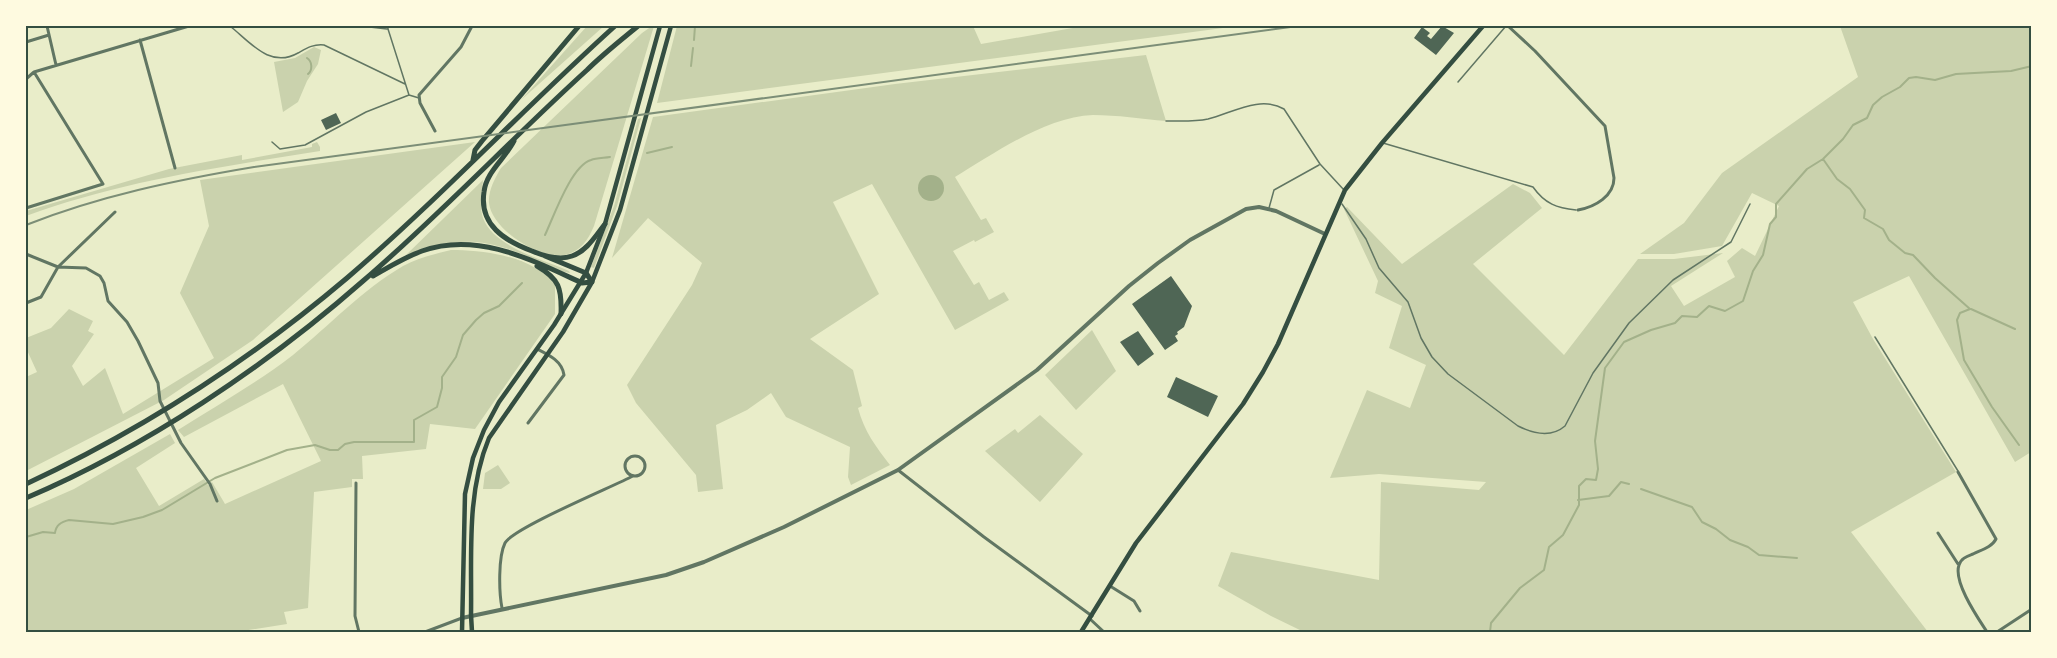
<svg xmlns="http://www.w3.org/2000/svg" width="2057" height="658" font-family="Mulish,sans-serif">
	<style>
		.green { fill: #cad2ad }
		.water { fill: #a3b18a }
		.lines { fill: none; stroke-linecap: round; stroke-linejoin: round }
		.stream { stroke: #a3b18a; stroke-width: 2 }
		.building { fill: #4f6655 }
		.service { stroke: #617663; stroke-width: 1.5 }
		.minor { stroke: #617663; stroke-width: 3 }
		.tertiary { stroke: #617663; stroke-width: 4 }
		.secondary { stroke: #344e41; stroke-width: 4.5 }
		.trunk { stroke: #344e41; stroke-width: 5 }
		.rail { stroke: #7c8e77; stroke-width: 2 }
		.neatline { fill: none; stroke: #344e41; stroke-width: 2 }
	</style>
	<rect width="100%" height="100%" fill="#e9edc9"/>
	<path class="green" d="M587,26H604L521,100Z
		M652,26H654L594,226C588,240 581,251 565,255C540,260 492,230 489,203C488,191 495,178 501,168L642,33Z
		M677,26H973L981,44L1084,26H1238L657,103Z
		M1840,26H2031V452L2015,462L1909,276L1853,302L1873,339L1956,472L1851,532L1928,632H1304L1271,616L1218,586L1231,552L1379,580L1381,482L1479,490L1486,482L1379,474L1330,478L1367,390L1410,408L1426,365L1389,348L1402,306L1375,293L1378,281L1344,209L1347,207L1402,264L1513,184L1530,193L1542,208L1473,264L1564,355L1638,259H1674L1723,253L1671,286L1684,306L1735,277L1727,261L1742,248L1755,256L1779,206L1752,193L1722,246L1674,254H1640L1684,223L1722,173L1858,77Z
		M314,47L321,50L318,64L307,81L298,102L283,112L274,62L295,58Z
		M1146,55L1166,121C1142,119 1117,115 1093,115C1045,117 995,153 955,177L981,220L986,218L994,232L975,242L974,240L953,251L974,285L979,282L989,300L1004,292L1009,300L955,330L872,184L833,202L879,294L810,339L853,370L862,406L858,408C864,431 876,447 890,465L851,485L848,477L850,447L786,417L771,393L747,410L716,425L723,489L698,492L696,475L636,403L627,385L692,285L702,263L648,218L612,258L653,117L895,84Z
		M641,118L617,206L594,268L591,267L614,206L638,119Z
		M317,142L320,147V151C220,167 121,181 26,216V211L169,169L242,155V160L312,147V144Z
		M475,142L253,340L164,400L26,471V377L37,372L26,348V338L51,328L69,309L93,321L88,331L94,334L72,366L83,386L105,368L123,414L214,358L180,293L209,226L200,180Z
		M483,180C482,192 479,206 483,218C494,247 542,259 569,271L570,273C556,271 540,262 527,256C478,236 454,238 405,256Z
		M451,250C483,250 534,256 555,285V314L475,429L430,424L426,449L362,456L363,479H352V487L314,492L308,608L284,612L287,624L236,632H26V510L74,489L170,434L175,443L136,468L159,506L204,479L208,485L212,482L225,504L321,461L283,384L184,437L178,430C217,405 257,383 293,355C330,325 362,290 403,266C418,258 435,254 451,250Z
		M1092,330L1116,371L1076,410L1045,375Z
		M1040,415L1083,454L1040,502L985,451L1015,429L1018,433Z
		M498,465L510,483L501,489H483L485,473Z"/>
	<path class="water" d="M918 188a13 13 0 1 1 26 0a13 13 0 1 1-26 0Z"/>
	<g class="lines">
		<path class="stream" d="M694,40L695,26
			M307,58C312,61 313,70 308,74
			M691,66L693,48
			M647,153L672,147
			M1823,159L1837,179L1850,189L1865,210L1864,218L1883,229L1889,240L1905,253L1913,255L1935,278L1970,309L1960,313L1957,320L1964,360L1992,407L2019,445
			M545,235C554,216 571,166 591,160C596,158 604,158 610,157
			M1971,309L2015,329
			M1641,489L1692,507L1702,522L1716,529L1730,540L1748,547L1759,555L1797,558
			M1578,500L1609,496L1621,482L1629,484
			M26,537L43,532L55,533C56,525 61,522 69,520L113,524L143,517L162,510L215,478L287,450L315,445L330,450H338L345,444L354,442H414V420L437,407L442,388V377L456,357L463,335L476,320L484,313L499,306L522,283
			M1490,632L1491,623L1520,588L1544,570L1549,547L1563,535L1579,505V486L1586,479L1596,480L1598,469L1595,441L1605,368L1624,342L1651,330L1675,323L1682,316L1697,317L1709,306L1725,311L1743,301L1753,271L1763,255L1770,224L1776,217V204L1807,169L1823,159L1843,139L1853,125L1867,118L1873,105L1882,97L1900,87L1909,78L1916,77L1935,80L1956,74L2011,71L2032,66"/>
	</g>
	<path class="building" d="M1442,26L1454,33L1436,55L1414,38L1422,27L1430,33L1427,36L1431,39Z
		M336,113L341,123L326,130L321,120Z
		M1171,276L1192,306L1184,327L1177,332L1178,334L1175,336L1178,341L1165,350L1132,304Z
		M1138,331L1154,354L1138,366L1120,342Z
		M1176,377L1218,396L1208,417L1167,397Z"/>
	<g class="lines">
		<path class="service" d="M230,26C250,42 270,69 298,53C307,48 313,44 324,45L405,84
			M361,26L387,29
			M388,26V29L409,95L419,98
			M1458,82L1506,26
			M1166,121C1180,121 1194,122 1208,119C1232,113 1260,95 1284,109L1320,164L1344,190
			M272,142L280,149L305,145L366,112L409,95
			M1383,143L1533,187C1545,204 1557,208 1576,210
			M1342,204L1366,239L1379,268L1408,302L1421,338L1432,357L1448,374L1518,426C1534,434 1551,438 1565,426L1593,373L1629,323L1673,280L1731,242L1750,204
			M1269,208L1274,190L1319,165
			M1875,337L1958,471"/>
		<path class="minor" d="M47,26L56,65
			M1508,26L1535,51L1605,126L1614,178C1614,196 1595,207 1578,210
			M140,40L175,168
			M26,42L49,35
			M26,79L34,72L189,26
			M435,131L420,103L419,95L461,47L472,26
			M26,208L103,184L34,72
			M26,254L58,267L86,268L100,276L104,283L108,301L127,322L138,341L158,383L160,401L181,443L210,484L217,501
			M26,303L41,297L58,267L115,212
			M528,423L564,375C562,361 549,355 537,349
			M625 466a10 10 0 1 1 20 0a10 10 0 1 1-20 0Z
			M898,470L984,537L1092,616
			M1958,472L1996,539C1992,547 1981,550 1973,554C1968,556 1961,558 1959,565C1953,582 1978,618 1987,632
			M356,483L355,616L359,632
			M1938,533L1958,564
			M1110,586L1134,601L1140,611
			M502,608C499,593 498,557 505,543C513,528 612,487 633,476
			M1090,619L1104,632
			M425,632L462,618
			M1997,632L2032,609"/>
		<path class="tertiary" d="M462,618L666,575L704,562L784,527L898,470L1037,370L1129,286L1158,263L1190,240L1246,209L1259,207L1276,211L1325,234"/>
		<path class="secondary" d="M462,632L465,494L473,458L484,430L499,402L554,325L586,273L605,224L660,26
			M472,632L471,615C472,557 466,493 489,438L563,332L592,282L620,210L671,26
			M1081,632L1136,543L1243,404L1263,372L1278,344L1345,190L1382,143L1483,26"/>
		<path class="trunk" d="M514,141C505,159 486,172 484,192C479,225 505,241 532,251C544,256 559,261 572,256C587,251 596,235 605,224
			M473,160L475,150L482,141L579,26
			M537,266C559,279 562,288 561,314
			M373,276C389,267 405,257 422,251C477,231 532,260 582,283L592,282L586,273L545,256
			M26,484C142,430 249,361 347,278C440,198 524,108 615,26
			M26,498C146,447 265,367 363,281C441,214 511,139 587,70C603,54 621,40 638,26"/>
		<path class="rail" d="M26,225C99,196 176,180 254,167L1298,26"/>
	</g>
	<rect width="2057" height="658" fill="none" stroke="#fefae0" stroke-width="54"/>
	<rect x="27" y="27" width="2003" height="604" class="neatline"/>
</svg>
